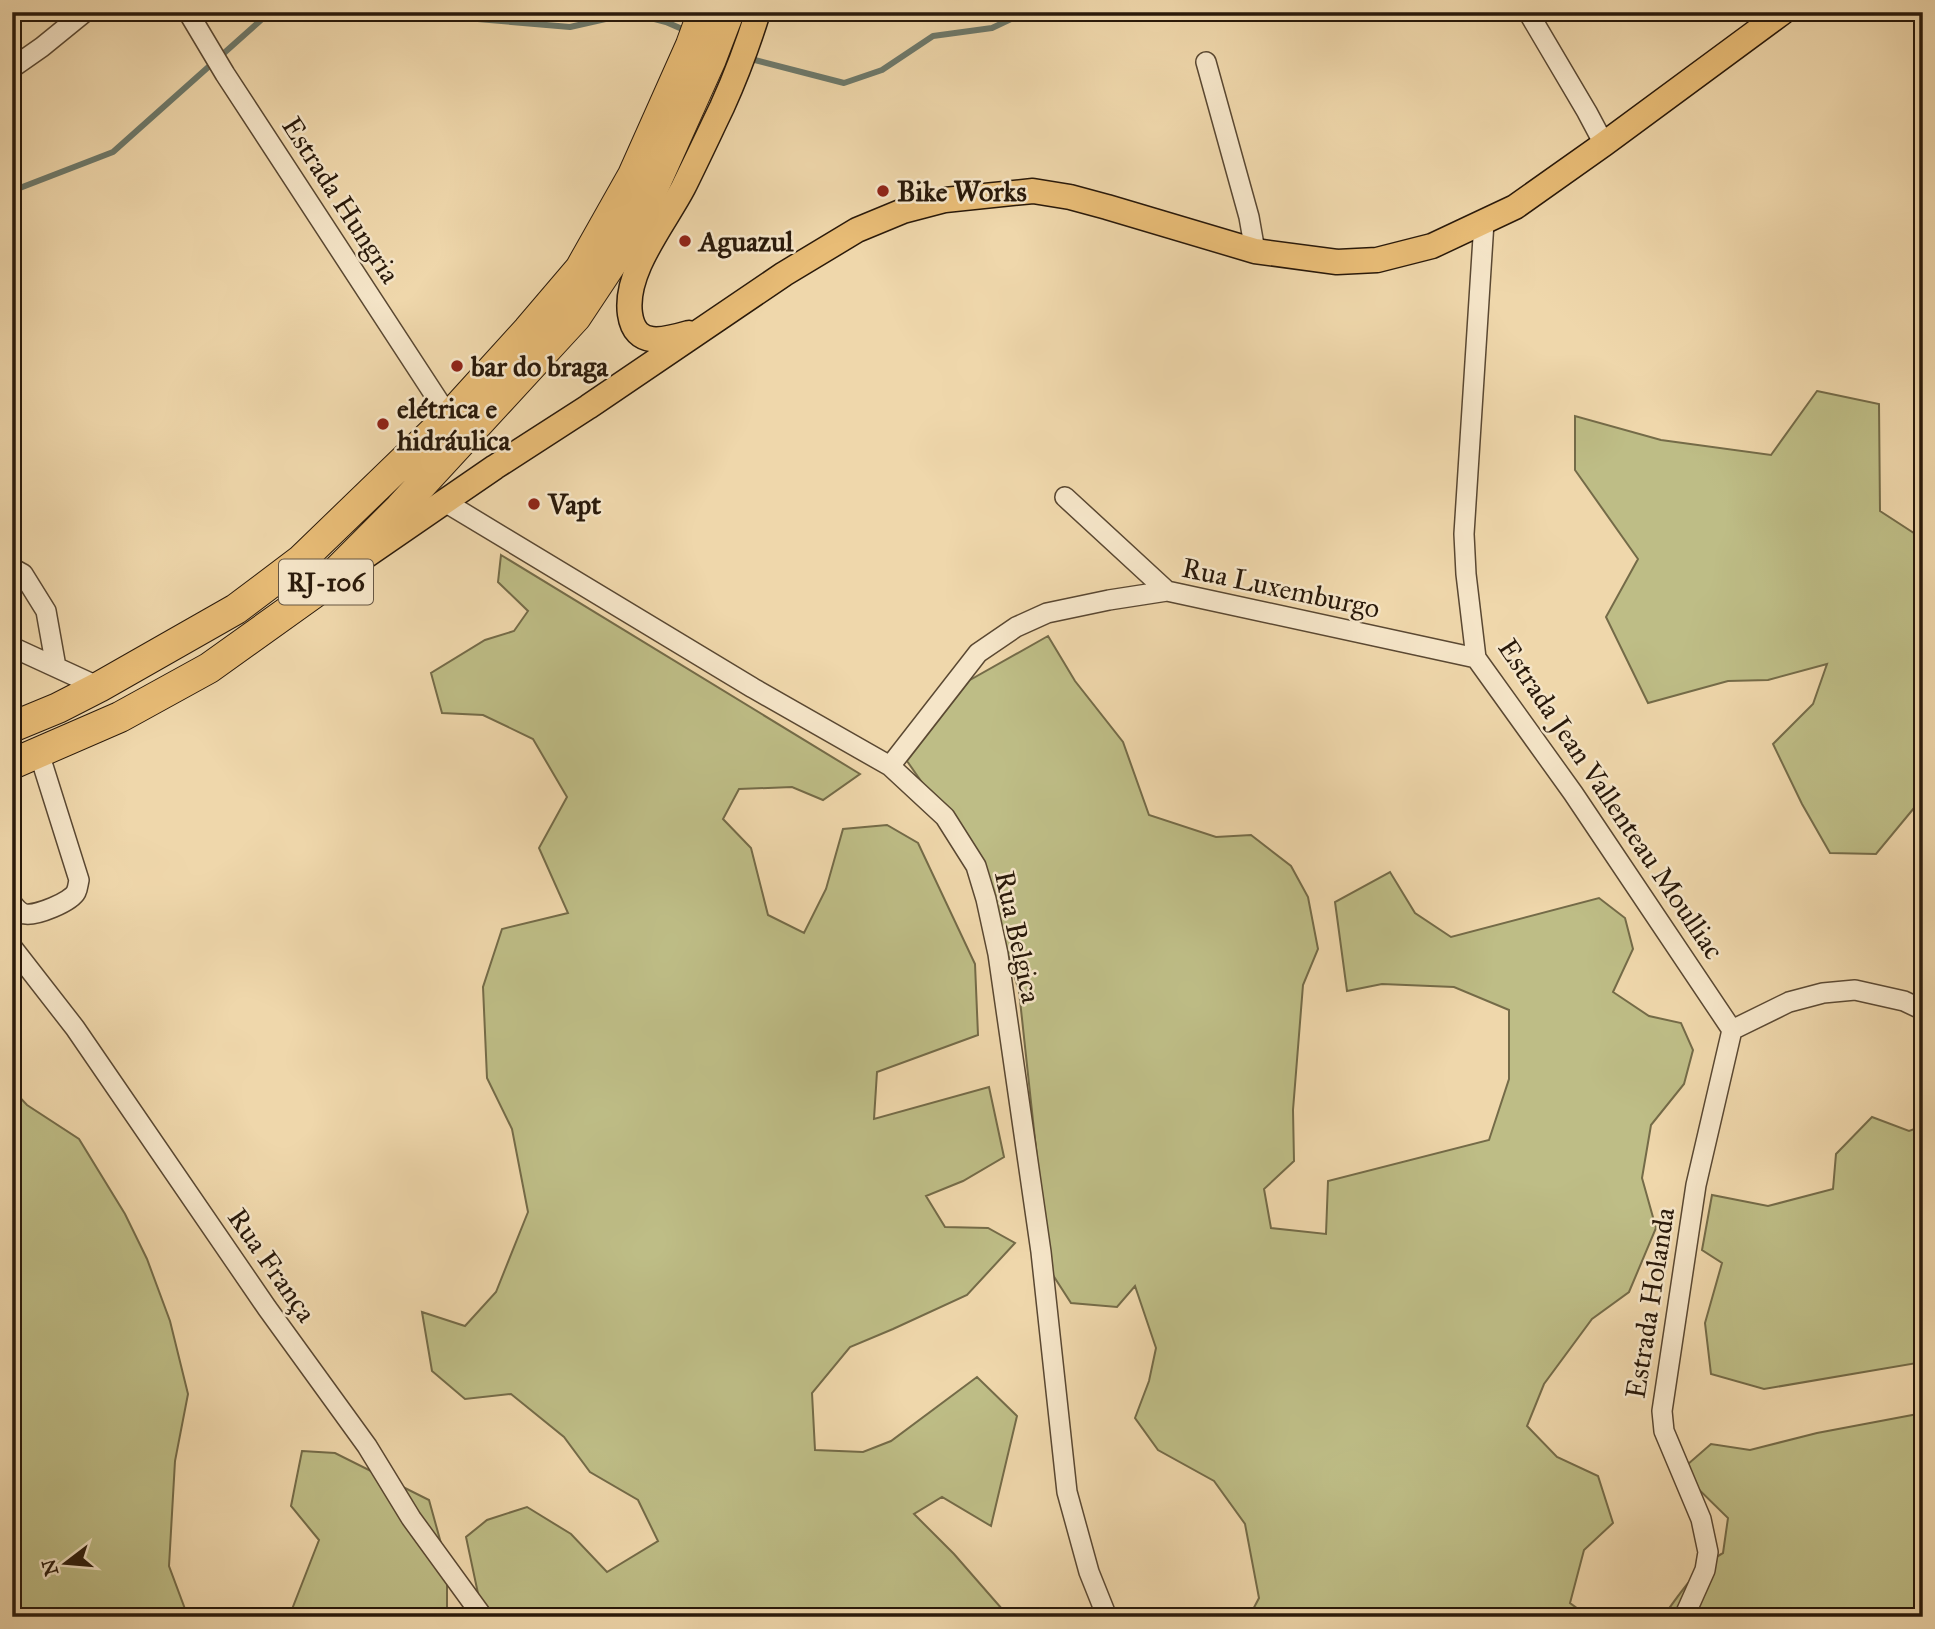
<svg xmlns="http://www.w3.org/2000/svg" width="1935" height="1629" font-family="'IM FELL Great Primer',serif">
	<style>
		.green { fill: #bebd86; stroke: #746b48; stroke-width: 2 }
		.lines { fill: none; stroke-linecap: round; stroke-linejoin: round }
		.stream { stroke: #6d796b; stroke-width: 6 }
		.minor-casing { stroke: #5a4832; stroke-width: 22 }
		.major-casing { stroke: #29190a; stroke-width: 27 }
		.highway-casing { stroke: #29190a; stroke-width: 32 }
		.minor { stroke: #f5e5c8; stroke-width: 19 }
		.major { stroke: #e8bc76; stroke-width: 24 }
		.highway { stroke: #e8bc76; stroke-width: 30 }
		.poi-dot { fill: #8f2418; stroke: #f5e5c8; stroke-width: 2.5 }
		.labels { text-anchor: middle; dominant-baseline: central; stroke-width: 5; stroke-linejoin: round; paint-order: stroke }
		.shield { fill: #f5e5c8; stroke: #665643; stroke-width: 2 }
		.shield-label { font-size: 26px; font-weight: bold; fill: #29190a }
		.poi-label { font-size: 28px; font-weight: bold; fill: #29190a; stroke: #f5e5c8; text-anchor: start }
		.street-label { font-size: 28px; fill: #29190a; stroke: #f5e5c8 }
	</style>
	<rect width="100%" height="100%" fill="#efd7ab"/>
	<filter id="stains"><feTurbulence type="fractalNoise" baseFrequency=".00286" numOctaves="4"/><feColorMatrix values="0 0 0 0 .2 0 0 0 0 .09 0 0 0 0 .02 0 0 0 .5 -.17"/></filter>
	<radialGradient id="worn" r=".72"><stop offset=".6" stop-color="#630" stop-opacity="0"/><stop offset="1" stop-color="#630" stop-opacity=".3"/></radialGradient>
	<path class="green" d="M1817,391L1879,404L1880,511L1923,539V801L1919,802L1876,854L1830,853L1802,804L1773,744L1813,704L1827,664L1768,680L1728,681L1648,703L1606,617L1638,559L1575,470V416L1661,440L1771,455Z
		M501,555L860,774L823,800L792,787L739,789L723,819L751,848L768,915L804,933L826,889L843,829L887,825L918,843L975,964L978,1035L877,1072L874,1119L989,1087L1004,1157L963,1181L926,1196L945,1227L988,1228L1015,1243L967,1295L893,1329L850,1347L812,1393L815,1450L863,1452L891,1441L977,1377L1017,1416L991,1526L942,1497L914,1514L954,1554L1002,1609L1011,1617H483L466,1537L487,1520L527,1507L571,1534L607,1572L658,1541L638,1500L590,1472L564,1437L511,1394L465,1399L432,1371L422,1312L465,1326L496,1292L528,1212L512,1129L487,1078L483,987L502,929L568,913L539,848L567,797L533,739L483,715L442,713L431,673L485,640L514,631L528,611L498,582Z
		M1048,636L1075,681L1123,742L1149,815L1216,837L1251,835L1291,866L1308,897L1318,949L1303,985L1293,1110L1294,1161L1264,1189L1271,1228L1326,1234L1328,1181L1489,1140L1509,1079V1010L1454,987L1382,984L1347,991L1335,902L1390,872L1415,913L1451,937L1599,898L1625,918L1633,949L1613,992L1649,1016L1681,1023L1693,1050L1684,1084L1651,1125L1642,1178L1656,1228L1629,1292L1592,1319L1544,1384L1527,1426L1557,1457L1598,1476L1613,1523L1584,1550L1570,1603L1589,1617H1249L1259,1598L1245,1524L1214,1481L1158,1450L1135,1418L1149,1381L1156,1348L1135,1286L1117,1307L1071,1303L1049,1269L1019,991L983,870L907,761L970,680Z
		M12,1089L27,1105L79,1139L125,1214L147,1259L170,1321L188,1394L175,1461L169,1566L188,1617H12Z
		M1872,1117L1909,1131L1923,1126V1362L1764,1389L1711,1374L1705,1323L1722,1263L1702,1250L1712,1195L1768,1206L1833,1189L1836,1154Z
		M1923,1413V1617H1663C1680,1593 1697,1567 1723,1553L1728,1518L1680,1471L1711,1444L1750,1450L1817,1433Z
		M302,1451L335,1453L429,1500L447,1565V1617H289L319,1540L291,1506Z"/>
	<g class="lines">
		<path class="stream" d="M445,12L454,17L570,27L632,13L666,22L689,32
			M747,58L844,83L882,70L933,36L992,28L1026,12
			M12,191L113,152L270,12"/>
		<g class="minor-casing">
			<path id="minor" d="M188,12L225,74L449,417
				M1528,12L1587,112L1604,144
				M1206,62L1249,217L1255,251
				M12,68L42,47L85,12
				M1484,222L1464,534L1466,574L1476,658L1573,793L1732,1030L1789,1002L1823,993L1855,990L1904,1001L1923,1010
				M1065,497L1167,591
				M445,502L753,688L890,766L945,817L976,866L986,899L998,954L1041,1252L1067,1492L1089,1572L1107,1617
				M12,568L23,574L46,611L56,667
				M12,647L99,687
				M890,766L978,653L1016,627L1047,613L1109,600L1167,591L1476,658
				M12,903C16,908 18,912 25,914C36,916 71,902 76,892C78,888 78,884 79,880L39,753
				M12,947L75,1028L267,1308L367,1446L411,1518L483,1617
				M1684,1617L1705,1570L1708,1552L1701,1519L1664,1431L1662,1411L1696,1185L1732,1030"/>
		</g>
		<g class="major-casing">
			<path id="major" d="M689,333C665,340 635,349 630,314C624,272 664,224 683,188C696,162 709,134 722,107C736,76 748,44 758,12
				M364,557L495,467L588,407L784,274L857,230L903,211L945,200L1033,191L1070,197L1107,207L1255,251L1337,262L1377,260L1432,246L1515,207L1604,144L1783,12"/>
		</g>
		<g class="highway-casing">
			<path id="highway" d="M12,727L58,708L99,687L236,609L301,560L449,417L528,330L580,269L633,175L691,45L703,12
				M12,764L120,717L209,668L318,590L400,508L576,317L635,228L711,59L729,12"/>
		</g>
		<use href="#minor" class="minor"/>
		<use href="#major" class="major"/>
		<use href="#highway" class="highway"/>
	</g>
	<g class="poi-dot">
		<circle cx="883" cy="191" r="7"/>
		<circle cx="685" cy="241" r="7"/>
		<circle cx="457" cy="366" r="7"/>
		<circle cx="383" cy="424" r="7"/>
		<circle cx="534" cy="504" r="7"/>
	</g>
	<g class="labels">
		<rect class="shield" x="279" y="559.5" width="94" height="45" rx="5"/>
		<g class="shield-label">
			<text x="326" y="582">RJ-106</text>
		</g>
		<g class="poi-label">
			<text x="897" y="191">Bike Works</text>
			<text x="699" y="241">Aguazul</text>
			<text x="471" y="366">bar do braga</text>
			<text x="397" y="408">elétrica e<tspan x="397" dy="32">hidráulica</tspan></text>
			<text x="548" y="504">Vapt</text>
		</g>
		<g class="street-label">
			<text transform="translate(341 200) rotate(57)">Estrada Hungria</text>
			<text transform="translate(1281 588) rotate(12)">Rua Luxemburgo</text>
			<text transform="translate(1611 799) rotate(56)">Estrada Jean Vallenteau Moulliac</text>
			<text transform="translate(1018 937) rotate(78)">Rua Belgica</text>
			<text transform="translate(272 1265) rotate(55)">Rua França</text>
			<text transform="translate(1650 1303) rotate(-81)">Estrada Holanda</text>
		</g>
	</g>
	<rect width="1935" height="1629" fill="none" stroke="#efd7ab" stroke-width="42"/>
	<rect x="14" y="14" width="1907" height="1601" fill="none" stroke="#29190a" stroke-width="3.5"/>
	<rect x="21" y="21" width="1893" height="1587" fill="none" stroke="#29190a" stroke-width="2"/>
	<g transform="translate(66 1563) rotate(254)" stroke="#f5e5c8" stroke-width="5" paint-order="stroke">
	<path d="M0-5L12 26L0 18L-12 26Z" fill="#29190a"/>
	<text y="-10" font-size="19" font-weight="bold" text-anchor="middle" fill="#29190a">N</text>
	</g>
	<rect width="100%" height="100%" filter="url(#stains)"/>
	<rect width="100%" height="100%" fill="url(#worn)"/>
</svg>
